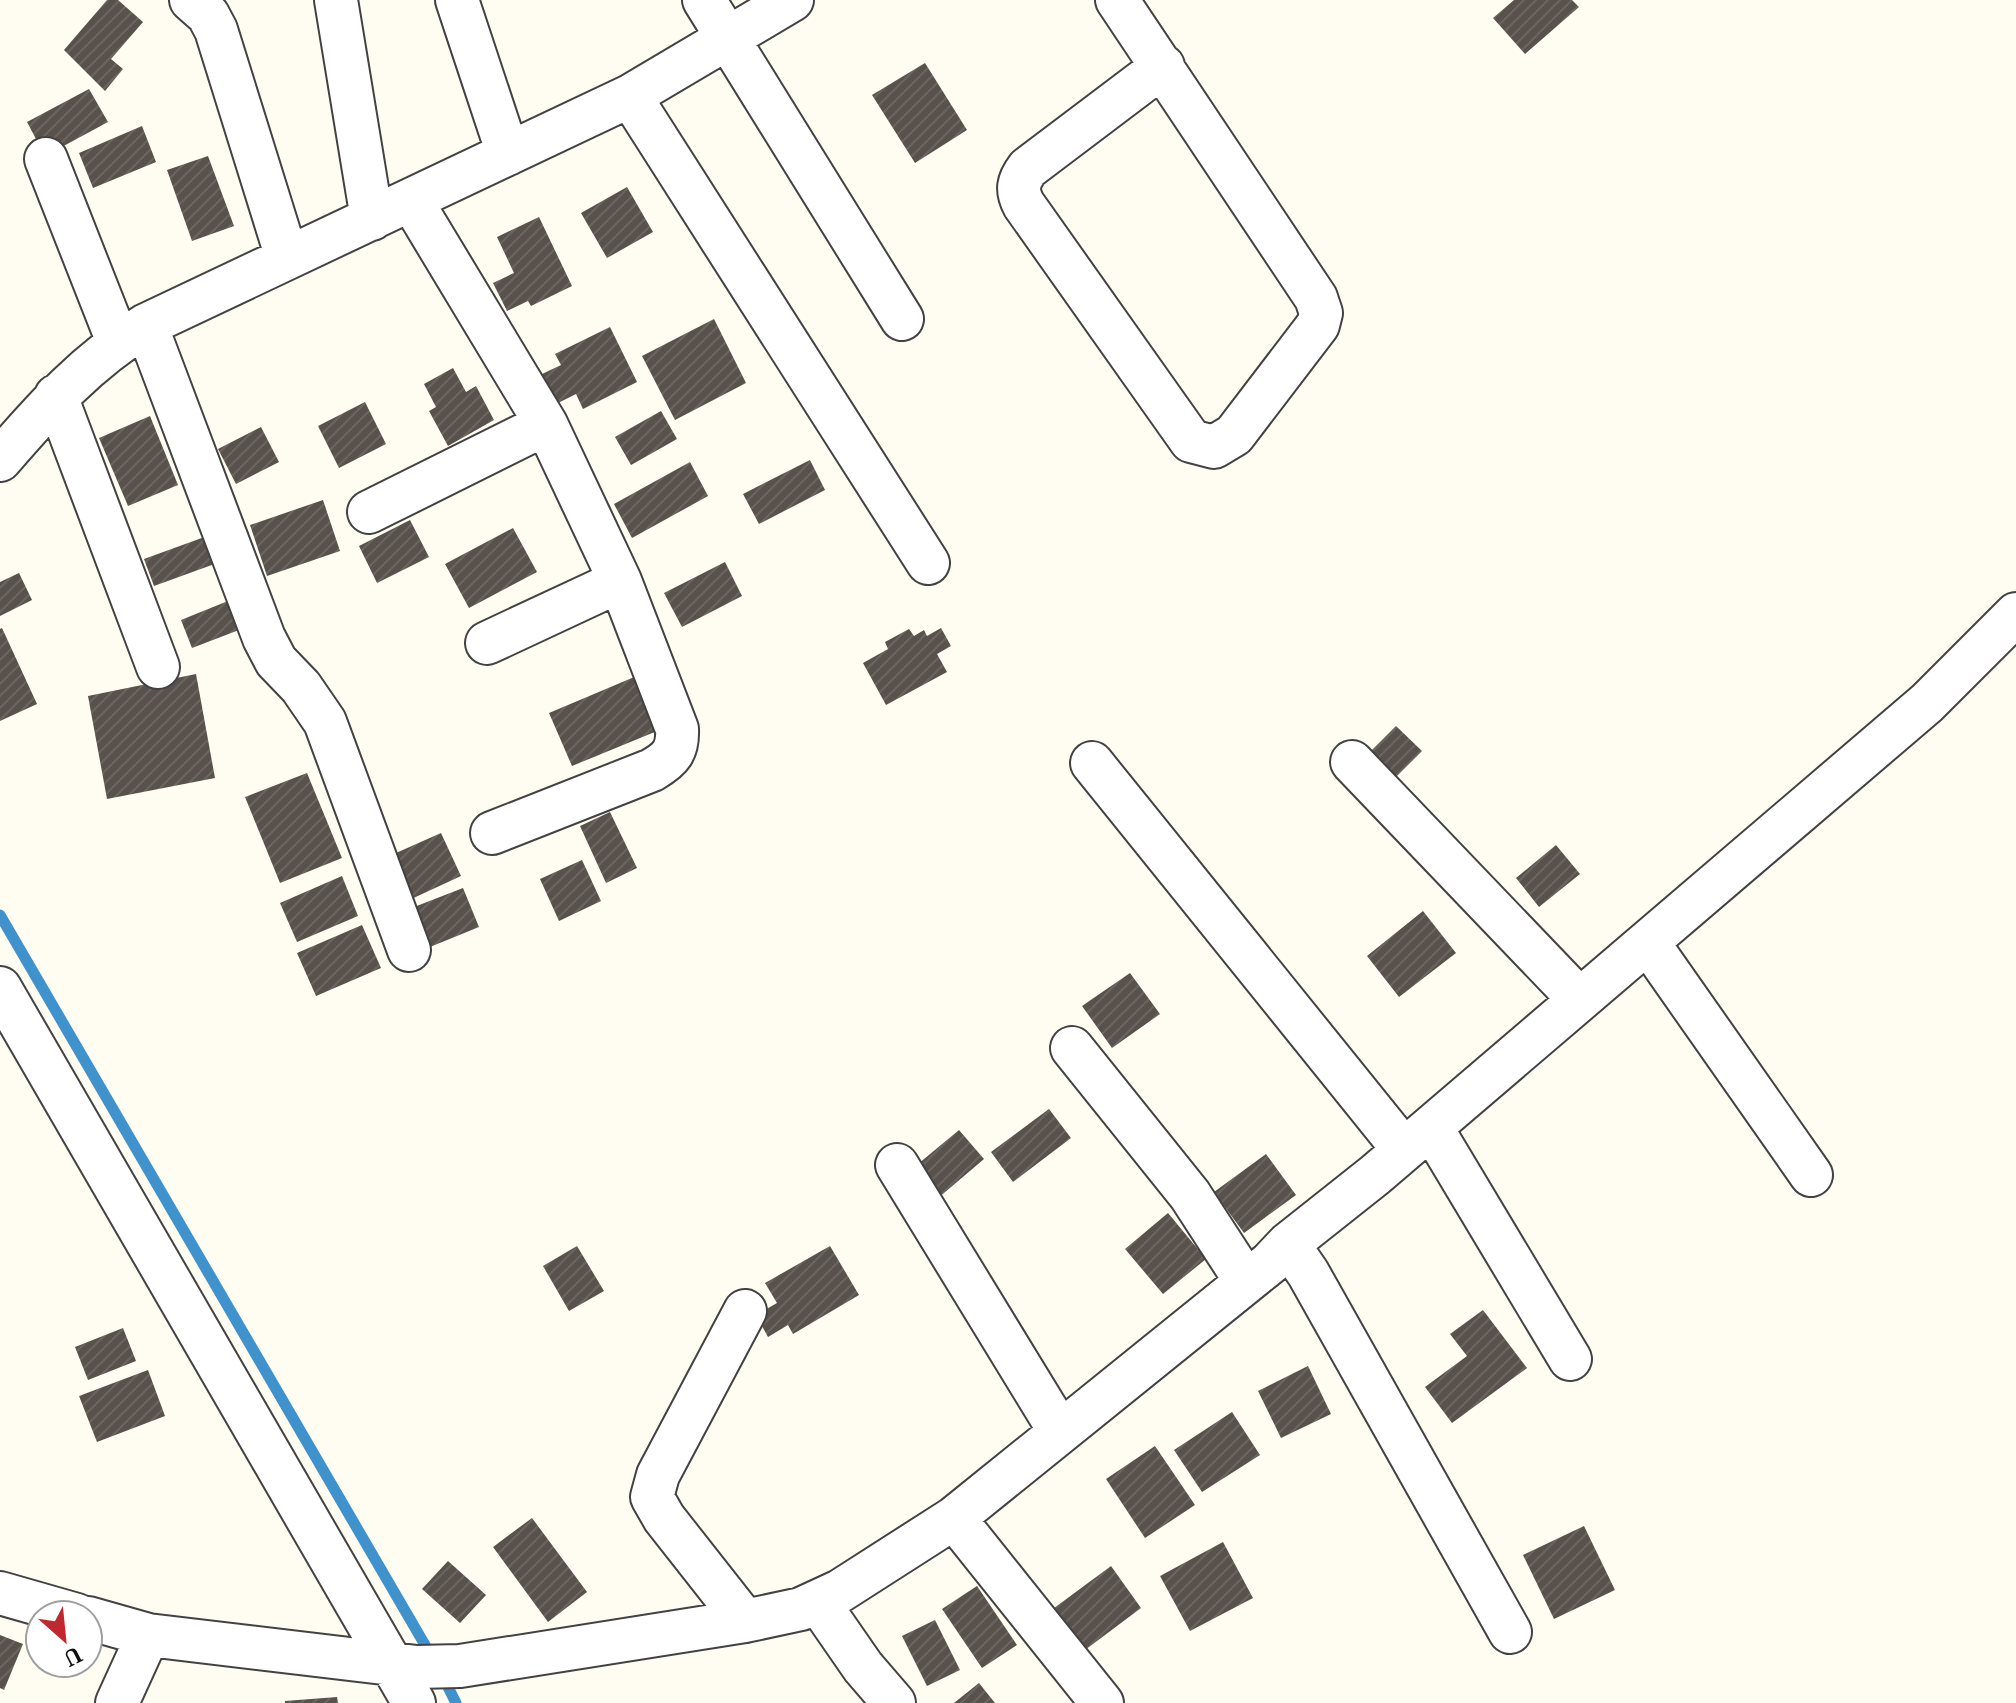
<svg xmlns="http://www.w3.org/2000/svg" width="2016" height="1703" font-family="'Noto Serif',serif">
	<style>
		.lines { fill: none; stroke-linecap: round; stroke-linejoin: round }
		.stream { stroke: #3f92cc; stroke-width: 11 }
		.building { fill: url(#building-hatch) }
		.minor-casing { stroke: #424242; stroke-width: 46 }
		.minor { stroke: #fff; stroke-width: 42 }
	</style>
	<defs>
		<pattern id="building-hatch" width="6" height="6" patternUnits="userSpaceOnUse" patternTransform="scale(2)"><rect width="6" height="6" fill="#58514c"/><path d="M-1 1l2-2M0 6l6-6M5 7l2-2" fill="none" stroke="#6b6561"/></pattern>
	</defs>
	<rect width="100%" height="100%" fill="#fffcf2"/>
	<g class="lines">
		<path class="stream" d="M0,915L432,1657
			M442,1675L456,1703"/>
	</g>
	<path class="building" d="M107,0H118L143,22L111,59L123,69L105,91L64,50Z
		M1514,0H1572L1579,7L1525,54L1493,18Z
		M925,63L967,130L915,163L872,95Z
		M89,89L108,122L45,156L27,122Z
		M142,126L156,162L93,188L79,153Z
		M208,156L234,226L192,241L167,170Z
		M627,187L653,232L607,258L581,213Z
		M539,217L572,286L531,306L528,301L507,311L493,283L514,273L497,237Z
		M714,319L746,383L675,420L642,356Z
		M610,327L637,382L583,409L576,394L554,405L540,375L561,365L555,354Z
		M453,368L466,392L476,386L494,420L448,446L429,411L436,407L424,384Z
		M365,402L386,444L339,468L318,426Z
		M661,411L677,439L631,465L615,437Z
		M150,416L178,485L128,506L99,438Z
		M261,427L279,462L236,484L218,449Z
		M810,460L825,490L759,524L743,494Z
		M690,462L708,496L632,538L614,504Z
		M323,500L340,551L267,576L250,525Z
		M410,520L429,557L377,583L359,546Z
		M513,528L537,572L469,608L445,564Z
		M210,535L220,562L154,586L144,559Z
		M725,562L742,596L682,627L664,593Z
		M19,573L32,600L0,616V582Z
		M228,601L239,630L192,648L181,620Z
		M2,628L37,704L0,721V629Z
		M941,628L951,646L937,654L947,672L886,705L863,663L888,649L885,642L909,629L914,636L924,630L927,636Z
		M196,674L215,778L107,799L88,696Z
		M639,675L662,729L572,766L549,713Z
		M1396,726L1422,751L1392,781L1366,756Z
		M307,773L342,858L280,883L245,797Z
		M610,812L637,868L606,883L580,826Z
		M441,833L461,876L407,901L387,857Z
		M1556,845L1580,874L1539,907L1516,878Z
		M582,860L601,901L559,921L540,879Z
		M342,876L358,916L297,942L280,903Z
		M463,888L479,927L425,949L409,909Z
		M1423,911L1456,953L1399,997L1367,956Z
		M362,925L381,968L316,996L297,953Z
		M1130,973L1160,1014L1112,1048L1082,1006Z
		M1049,1109L1071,1138L1013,1182L991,1152Z
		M959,1130L984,1159L937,1199L912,1169Z
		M1266,1154L1296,1195L1244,1233L1214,1192Z
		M1168,1213L1206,1259L1163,1294L1125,1249Z
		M577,1246L604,1291L569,1311L543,1266Z
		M830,1246L859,1295L793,1334L788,1325L768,1337L756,1315L777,1303L765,1283Z
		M1483,1310L1527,1368L1452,1423L1425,1387L1467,1356L1450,1334Z
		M123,1328L136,1361L88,1380L75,1347Z
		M1308,1366L1331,1414L1281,1438L1258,1391Z
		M148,1370L165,1416L97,1442L79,1396Z
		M1232,1412L1260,1455L1202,1492L1174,1450Z
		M1155,1446L1195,1505L1145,1538L1106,1479Z
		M532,1518L587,1592L548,1622L493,1547Z
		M1584,1526L1615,1590L1554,1619L1523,1555Z
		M1223,1542L1253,1598L1190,1631L1160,1576Z
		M448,1561L486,1595L460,1623L422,1589Z
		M1111,1566L1141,1608L1077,1656L1046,1614Z
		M977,1586L1017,1645L982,1668L942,1609Z
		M935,1620L960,1670L927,1686L902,1636Z
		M0,1635L23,1644L4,1690L0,1688Z
		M979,1683L995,1703H954Z
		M337,1697L338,1703H285V1701Z"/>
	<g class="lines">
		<g class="minor-casing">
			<path id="minor" d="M191,0L208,15L216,30L287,258
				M336,0L372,219
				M457,0L508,154
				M704,0L902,319
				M1117,0L1316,298L1321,313L1318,325L1234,435L1214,447L1191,441L1024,205C1016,190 1018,181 1028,168L1163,66
				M630,96L928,563
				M46,159L118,342
				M411,200L546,424L620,581L677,729C678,751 671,759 652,770L492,833
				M146,325L264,638L276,661L301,687L325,722L409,950
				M56,396L158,667
				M0,460C44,409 87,361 146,325L630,96L792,0
				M369,512L546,424
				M487,643L620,581
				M1352,762L1579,999
				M1092,763L1404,1150
				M1649,944L1811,1175
				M0,988L414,1703
				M1072,1048L1190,1195L1245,1280
				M1431,1127L1570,1359
				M897,1165L1059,1430
				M1288,1244L1308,1273L1510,1632
				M745,1311L658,1475L652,1497L664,1518L745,1621
				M954,1518L1102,1703
				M0,1593L77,1615
				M818,1602L863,1667L894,1703
				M88,1618L148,1635L417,1667L460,1666L745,1621L801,1609L840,1591L954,1518L1270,1263L1288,1244L1375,1175L1927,703L2016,614
				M117,1703L148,1635"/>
		</g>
		<use href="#minor" class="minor"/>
	</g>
	<g transform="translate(64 1639) rotate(153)"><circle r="38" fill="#ffffff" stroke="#9f9f9f" stroke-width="2"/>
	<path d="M0-6L14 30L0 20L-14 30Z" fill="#bf282e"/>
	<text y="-12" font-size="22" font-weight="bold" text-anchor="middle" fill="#0f0f0f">U</text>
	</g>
</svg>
